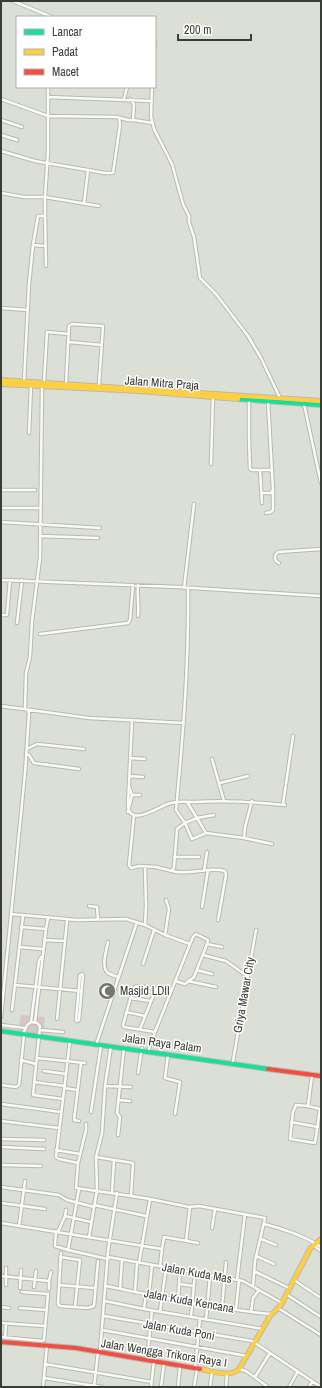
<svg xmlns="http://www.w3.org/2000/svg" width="322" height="1388" font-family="'Archivo Narrow',sans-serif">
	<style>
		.green { fill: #d7c6c9 }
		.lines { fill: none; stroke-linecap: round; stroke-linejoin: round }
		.street-casing { stroke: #b7bab2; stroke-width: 4.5 }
		.fast-casing { stroke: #b7bab2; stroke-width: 6 }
		.slow-casing { stroke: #b7bab2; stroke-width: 6 }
		.jam-casing { stroke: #b7bab2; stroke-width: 6 }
		.street { stroke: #fafaf9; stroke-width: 2.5 }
		.fast { stroke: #16e098; stroke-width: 4 }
		.slow { stroke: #ffcf43; stroke-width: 4 }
		.jam { stroke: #f24e42; stroke-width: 4 }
		.labels { text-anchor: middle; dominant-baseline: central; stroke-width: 3; stroke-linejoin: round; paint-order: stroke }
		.street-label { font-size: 12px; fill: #3a3d36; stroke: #fff }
		.poi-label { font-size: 12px; fill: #3a3d36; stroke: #fff; text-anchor: start }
	</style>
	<rect width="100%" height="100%" fill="#dcdfd6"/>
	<path class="green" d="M21,1015L45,1017L43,1035L18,1032Z"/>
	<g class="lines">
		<g class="street-casing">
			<path id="street" d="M13,1L52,17
				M155,42V46
				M152,87L151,117L154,129L172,164L183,204L189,216V222L194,237L200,278L216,294L248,336L261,358L280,398
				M48,97L151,101
				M1,99L48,116L117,117L128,120H133
				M124,99L127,87
				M130,99L134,104L133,120L153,123
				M1,120L22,127
				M1,135L17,140
				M1,151L35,161L105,173H113L120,125L119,118
				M1,193L24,197H45L99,206
				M84,204L88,170
				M45,216L46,266
				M33,245L46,246
				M1,308L28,310
				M69,342L102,345
				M24,381L29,284L33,245L38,216H45V197L48,152V87
				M44,382L47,332L69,334
				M66,384L69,326L72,324L103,326L99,385
				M249,400V438L250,469L252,470H260L262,503
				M304,404L321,483
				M29,433L31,386
				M211,464L213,397
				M260,470H272
				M1,490H35
				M262,493H271L273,490L268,401
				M1,508H40
				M266,513L271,512L273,510V492
				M1,522L100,528
				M40,536L98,538
				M279,563L276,561C274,558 275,554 278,552L321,549
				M1,580L178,587L321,596
				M138,585C137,596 139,606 138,616
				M184,588L194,504
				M188,588C189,662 183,736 176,810L185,823L192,839L206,833L244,838L272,844
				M1,615H7L10,580
				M17,623L22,580
				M40,634L128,623L130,620L133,585
				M1,706L89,718L184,723
				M25,708L26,673L30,657L32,621L40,558L42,387
				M132,721L128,805C129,829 160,805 171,803C178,801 187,802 195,802C227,800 253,802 285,805
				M27,749L37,744L84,749
				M26,754L29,755L34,763L79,769
				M130,758L145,759
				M212,759L224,801
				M129,776L143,777
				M220,783L248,776
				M129,787L132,795H140
				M187,802L197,818L214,815
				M283,804L293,736
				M128,812L132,795
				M134,815L129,865L131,868L139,866L156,867L172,871L174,867L177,829L185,823L197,818L206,833
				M244,838L245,827L252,801
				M174,857H199
				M145,867L146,906L145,925
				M172,871C189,876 209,866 225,871L226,875L218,920
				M204,871L207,852
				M89,906L97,907L98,919
				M202,907L208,870
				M11,914L77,920L126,919L145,925L165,935L190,944
				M21,927L46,929L35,1022
				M46,929L48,918
				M165,935L169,909L166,900
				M44,940L65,941
				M108,942C107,949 101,965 107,972C110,975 115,976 119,977
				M207,944L222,947
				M19,947L42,949
				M203,955L226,961L247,976
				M143,964L154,930
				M197,970L212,974
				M188,981L216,987
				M15,985L81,991
				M130,998L151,1001
				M12,1010L23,916
				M126,1012L145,1016
				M1,1017L25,773L29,714L28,710
				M57,1019L67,921
				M77,1021L79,1020L83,975L82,974
				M77,1021L76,1020L80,975L82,974
				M31,1022L39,961L41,957
				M1,1025L25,1028
				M140,1029L156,989
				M40,1030L63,1032
				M24,1032L27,1025L31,1022L37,1023L40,1026L33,1095L63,1099
				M155,1032L124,1027L123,1025L133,989L135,987L138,986L171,991
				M70,1041L56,1157L59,1159L78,1163
				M97,1042L137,922
				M149,1049L155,1032L190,944L193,937L196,934L208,940L207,944L194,977L185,984L175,981
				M168,1055L165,1078L180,1082L175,1114
				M37,1058L85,1063
				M21,1060L36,1064
				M233,1061L256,930
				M44,1071L66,1074
				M138,1073L142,1048
				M34,1082L65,1086
				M1,1085L16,1087L19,1085L24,1035
				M105,1086L131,1087
				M64,1088L77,1090
				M118,1100L130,1101
				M1,1104L61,1112
				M296,1105L308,1106L320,1109L315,1143L290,1139L293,1112Z
				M308,1106L312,1075
				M91,1112L101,1045
				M1,1121L59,1128
				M79,1121L74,1120L81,1063
				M291,1122L318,1127
				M86,1124V1130L78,1163L76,1188L131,1196L133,1163L96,1157
				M118,1135L120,1117L117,1113L124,1048
				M1,1139L44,1140
				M1,1147L44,1149
				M56,1150L80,1154
				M1,1165L41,1166
				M1,1187L59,1195L67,1200L94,1207
				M112,1192L114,1160
				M131,1196L150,1199L139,1263
				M150,1199L189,1207L199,1206L265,1218L255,1261L253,1286
				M1,1203L45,1209
				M94,1205L146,1216
				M65,1216L91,1222
				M1,1223L162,1249L160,1267
				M264,1224C281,1228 307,1237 321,1247
				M19,1226L25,1181
				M212,1228L215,1209
				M56,1231L55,1246L68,1250L79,1189
				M58,1232L65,1216L66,1210
				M89,1237L97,1190L96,1157L102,1133L105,1086L111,1046
				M261,1239L276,1245
				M186,1241L190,1207
				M313,1245L321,1251
				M162,1249L164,1237L198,1243
				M68,1250L108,1259
				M61,1253L58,1304L60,1306L88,1308L94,1306L98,1261
				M256,1256L274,1264
				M60,1257L80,1260L75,1307
				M108,1257L243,1281L282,1303
				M254,1271L289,1288
				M1,1276L49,1281L51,1272
				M237,1280L245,1214
				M294,1280L321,1298
				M179,1284L194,1286
				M6,1285V1268
				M59,1285L95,1288
				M106,1286C161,1297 216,1309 271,1314
				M34,1287L36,1271
				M20,1288L21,1270
				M49,1289V1281
				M120,1289L122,1260
				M135,1292L137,1263
				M149,1294L152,1265
				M286,1294L321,1317
				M178,1300L180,1270
				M105,1301L144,1309L263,1329
				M1,1307L9,1308
				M222,1307L226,1262
				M20,1308L47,1310
				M278,1308L321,1335
				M144,1309L146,1294
				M236,1309L239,1280
				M160,1312L166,1268
				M251,1312L253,1298L259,1290
				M104,1316L252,1341L321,1387
				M191,1317L195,1273
				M206,1320L210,1276
				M1,1323L45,1326
				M102,1330L247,1356
				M1,1337L42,1341L44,1340L48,1294L22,1292
				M5,1338L6,1324
				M100,1352L108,1251L117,1193
				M147,1360L152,1311
				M45,1364L152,1382
				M195,1368L200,1319
				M239,1369L246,1371L268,1387
				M255,1377L270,1353
				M44,1378L102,1387
				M43,1387L47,1345
				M94,1387L98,1352
				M151,1387L154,1361
				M161,1387L164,1363
				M178,1387L180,1366
				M194,1387L197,1369
				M210,1387L212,1372
				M226,1387L227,1374
				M289,1387L298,1371
				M309,1387L312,1382"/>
		</g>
		<g class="fast-casing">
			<path id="fast" d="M238,399L321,405
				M1,1031L268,1069"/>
		</g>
		<g class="slow-casing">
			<path id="slow" d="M1,380L321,401
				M1,384L139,391L238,399
				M200,1369C212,1371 230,1378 239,1369L270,1316L281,1305L310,1249L321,1239"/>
		</g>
		<g class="jam-casing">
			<path id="jam" d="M268,1069L321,1076
				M1,1342L76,1348L200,1369"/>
		</g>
		<use href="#street" class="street"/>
		<use href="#fast" class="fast"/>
		<use href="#slow" class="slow"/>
		<use href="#jam" class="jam"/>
	</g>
	<defs>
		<g id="mosque-disc" transform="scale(0.9)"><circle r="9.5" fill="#73766e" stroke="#fff"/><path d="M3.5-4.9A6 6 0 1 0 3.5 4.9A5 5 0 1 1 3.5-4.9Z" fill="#fff"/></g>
	</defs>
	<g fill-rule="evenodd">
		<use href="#mosque-disc" x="107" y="991"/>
	</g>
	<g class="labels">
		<g class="street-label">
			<text transform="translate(162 383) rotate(4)">Jalan Mitra Praja</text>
			<text transform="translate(244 995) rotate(-80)">Griya Mawar City</text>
			<text transform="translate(162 1043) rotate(8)">Jalan Raya Palam</text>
			<text transform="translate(197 1273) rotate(10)">Jalan Kuda Mas</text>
			<text transform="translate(189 1301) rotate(10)">Jalan Kuda Kencana</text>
			<text transform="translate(179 1330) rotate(10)">Jalan Kuda Poni</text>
			<text transform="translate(164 1353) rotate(9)">Jalan Wengga Trikora Raya I</text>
		</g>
		<g class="poi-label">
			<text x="120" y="991">Masjid LDII</text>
		</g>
	</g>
	<rect width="322" height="1388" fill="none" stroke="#3a3d36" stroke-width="4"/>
	<rect x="16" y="16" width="140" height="72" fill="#ffffff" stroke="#b0b1af"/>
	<rect x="24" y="29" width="20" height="6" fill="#16e098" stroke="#b0b1af"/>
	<text x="52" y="36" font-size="12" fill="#3a3d36">Lancar</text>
	<rect x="24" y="49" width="20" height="6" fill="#ffcf43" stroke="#b0b1af"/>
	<text x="52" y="56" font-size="12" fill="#3a3d36">Padat</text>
	<rect x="24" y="69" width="20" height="6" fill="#f24e42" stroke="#b0b1af"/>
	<text x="52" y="76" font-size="12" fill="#3a3d36">Macet</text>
	<path d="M178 34v6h73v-6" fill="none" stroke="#3a3d36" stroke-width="2"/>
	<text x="184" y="34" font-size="12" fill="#3a3d36" stroke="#ffffff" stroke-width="3" paint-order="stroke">200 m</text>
</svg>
